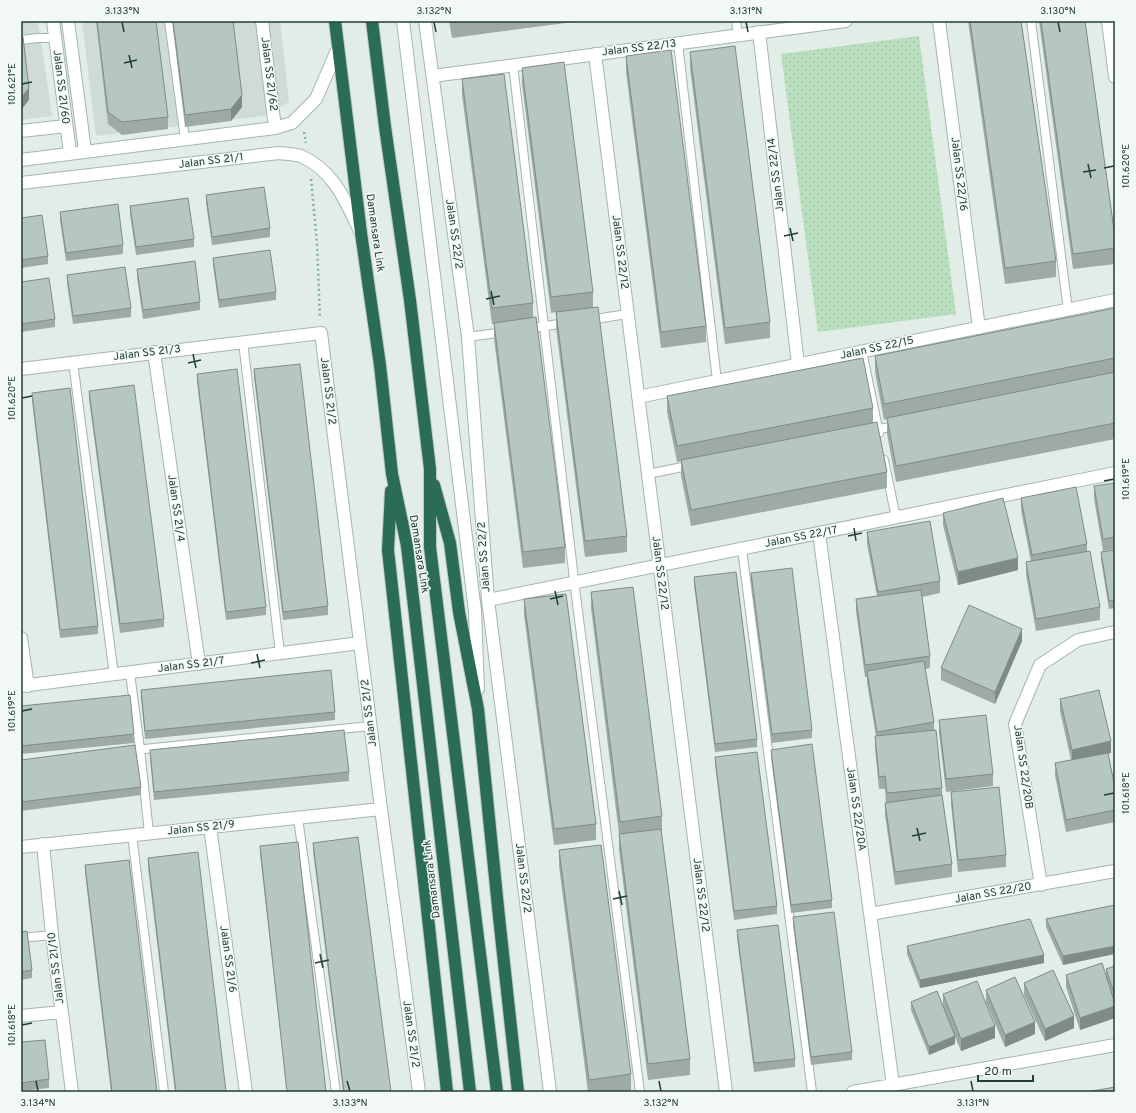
<svg xmlns="http://www.w3.org/2000/svg" width="1136" height="1113" font-family="Overpass,sans-serif">
	<style>
		.built { fill: #cfdcd5 }
		.grass { fill: url(#grass-dots) }
		.lines { fill: none; stroke-linecap: round; stroke-linejoin: round }
		.service-casing { stroke: #a4b5ad; stroke-width: 10 }
		.minor-casing { stroke: #a4b5ad; stroke-width: 14 }
		.tertiary-casing { stroke: #a4b5ad; stroke-width: 14 }
		.motorway-casing { stroke: #c1c9c6; stroke-width: 14 }
		.path { stroke: #80b29d; stroke-width: 2.5; stroke-dasharray: 2 3; stroke-linecap: butt }
		.service { stroke: #fff; stroke-width: 8 }
		.minor { stroke: #fff; stroke-width: 12 }
		.tertiary { stroke: #fff; stroke-width: 12 }
		.motorway { stroke: #2b6c57; stroke-width: 12 }
		.wall { fill: #9daba4 }
		.shaded-wall { fill: #7f8b86 }
		.building { fill: #b6c7bf; stroke: #7f8b86 }
		.ticks { fill: none; stroke: #213e33; stroke-width: 1.5 }
		.labels { text-anchor: middle; dominant-baseline: central; stroke-width: 3; stroke-linejoin: round; paint-order: stroke }
		.street-label { font-size: 11px; fill: #213e33; stroke: #f2f9f5 }
		.neatline { fill: none; stroke: #213e33; stroke-width: 1.5 }
		.ticks-label { font-size: 10px; text-anchor: middle; fill: #213e33 }
	</style>
	<defs>
		<pattern id="grass-dots" width="8" height="8" patternUnits="userSpaceOnUse"><rect width="8" height="8" fill="#b9dfbf"/><path d="M2 2h.1M6 6h.1" fill="none" stroke="#9fc0a5" stroke-width="1.8" stroke-linecap="round"/></pattern>
	</defs>
	<rect width="100%" height="100%" fill="#e1ede6"/>
	<path class="built" d="M21,21H38L52,116L21,120Z
		M82,21H280L289,102L263,116L96,136Z"/>
	<path class="grass" d="M919,36L956,314L818,332L781,54Z"/>
	<g class="lines">
		<g class="service-casing">
			<path id="service" d="M169,21L185,139
				M736,21L738,35
				M1031,21L1068,310
				M21,40L38,38H55
				M678,43L717,381
				M513,65L576,596L640,1092
				M589,320L627,314
				M527,329L565,323
				M468,337L504,332
				M243,342L280,653
				M862,351L879,433
				M73,362L114,675
				M868,431L896,426
				M884,460L896,518
				M648,474L692,465
				M742,549L812,1092
				M130,673L140,749L149,833
				M125,751L370,726
				M298,818L336,1092
				M132,835L164,1092
				M21,938L52,935"/>
		</g>
		<g class="minor-casing">
			<path id="minor" d="M53,21L70,153
				M68,21L85,151
				M262,21L275,128
				M403,21L475,611L478,689
				M425,21L468,337L488,600L550,1092
				M939,21L979,328
				M1108,21L1115,77
				M759,32L798,364
				M595,54L726,1092
				M433,76L846,21
				M21,131L66,126
				M154,352L199,664
				M21,369L321,333L381,809L419,1092
				M638,397L1115,300
				M819,533L893,1085
				M488,600L1115,473
				M21,638L28,686
				M21,686L360,643
				M210,827L246,1092
				M43,844L52,935L72,1092
				M21,847L381,809
				M1041,885L1015,724L1040,665L1078,640L1115,632
				M870,914L1115,871
				M21,1016L61,1012
				M853,1092L1115,1045"/>
		</g>
		<g class="tertiary-casing">
			<path id="tertiary" d="M21,160L275,128L292,123L316,99L338,48
				M21,183L279,153C286,154 294,154 301,156C334,171 345,200 360,231"/>
		</g>
		<g class="motorway-casing">
			<path id="motorway" d="M335,21L361,233L380,365L392,474L407,546L470,1092
				M372,21L385,127L410,300L430,469V547L497,1092
				M434,485L450,543L459,612L478,709L499,917L518,1092
				M391,491L388,550L447,1092"/>
		</g>
		<path class="path" d="M304,132L306,143
			M311,179L317,244L320,318"/>
		<use href="#service" class="service"/>
		<use href="#minor" class="minor"/>
		<use href="#tertiary" class="tertiary"/>
		<use href="#motorway" class="motorway"/>
	</g>
	<path class="wall" d="M96,21H156L168,117V129L122,135L108,124Z
		M172,21H233L242,107L231,121L185,127Z
		M449,21H581L452,38Z
		M968,21H1021L1056,261V277L1005,284Z
		M1039,21H1085L1115,237V264L1073,269Z
		M690,52L770,322V338L725,344L690,68Z
		M626,56L706,326V342L661,348L626,72Z
		M522,68L593,292V307L627,536V552L585,557L556,328V312L551,313L522,84Z
		M462,79L533,303V318L565,547V563L523,568L494,339V324H492L462,95Z
		M206,195L270,228V237L212,245L206,203Z
		M130,206L194,239V247L136,255L130,214Z
		M60,212L123,245V254L66,261L60,220Z
		M21,218L48,256V264L21,268Z
		M213,258L276,292V300L219,308L213,266Z
		M137,269L200,302V310L143,319L137,277Z
		M67,275L131,308V317L73,324L67,283Z
		M21,282L55,319V327L21,332Z
		M1115,308V439L896,482L887,434V419L884,420L875,372V356Z
		M254,369L328,606V615L283,620L254,377Z
		M197,374L266,607V615L226,620L197,382Z
		M89,391L164,619V627L120,633L89,399Z
		M32,393L98,626V634L60,638L32,401Z
		M667,396L873,408V423L887,472V488L691,526L681,476V461L677,462L667,412Z
		M1115,483V549L1103,551L1094,499V486Z
		M1021,498L1087,544V552L1100,607V620L1036,631L1026,575V562H1031L1021,510Z
		M943,513L1018,570L958,585L943,525Z
		M867,532L940,581V593L922,597L930,656V668L925,669L934,722V730L942,788V795L952,864V877L895,885L885,815V803H886L885,789H879L875,748V736H876L867,683V677H865L856,611V599L877,596L867,544Z
		M1115,550V608L1109,609L1101,560V552Z
		M751,573L812,730V738L772,743L751,582Z
		M694,577L757,739V747L715,752L694,585Z
		M591,592L662,816V832H661L690,1059V1075L648,1080L619,850V834L591,608Z
		M524,599L596,824V840L554,845L524,615Z
		M1022,641L995,704L941,680V668Z
		M141,690L335,712V720L145,739L141,698Z
		M1060,699L1111,753H1108L1115,788V822L1066,832L1055,775V763L1071,760L1060,711Z
		M21,706L134,734V743L21,754Z
		M939,720L993,774V786L946,792L939,733Z
		M150,750L349,772V781L154,800L150,758Z
		M771,750L832,900V908L791,913L771,758Z
		M715,757L777,906V914L734,920L715,765Z
		M21,760L141,787V795L21,811Z
		M951,792L1006,855V867L958,872L951,804Z
		M313,843L391,1092H343L313,851Z
		M260,846L326,1092H287L260,854Z
		M559,850L631,1074V1090L617,1092H588L559,866Z
		M148,858L226,1092H175L148,867Z
		M85,865L157,1092H111L85,873Z
		M21,904L22,910V918L21,919Z
		M1115,905L1063,965L1046,927V919Z
		M793,917L852,1052V1060L811,1065L793,925Z
		M737,930L795,1059V1067L754,1072L737,938Z
		M21,932L32,970V978L21,980Z
		M907,946L1044,963L920,988L907,954Z
		M1115,966V1018L1080,1030L1066,987V975L1106,978V969Z
		M1024,983L1074,1028L1045,1041L1024,995Z
		M986,990L1035,1034L1005,1047L986,1002Z
		M943,994L995,1038L961,1051L955,1037V1044L929,1055L911,1010V1002L943,1006Z
		M21,1042L49,1079V1088L21,1091Z"/>
	<path class="shaded-wall" d="M29,88V100L21,110V98Z
		M242,95V107L231,121V109Z
		M1018,558V570L958,585V572Z
		M1022,629V641L995,704V692Z
		M1111,741V753L1072,762V750Z
		M1115,946V954L1063,965V956Z
		M1044,955V963L920,988V980Z
		M1115,1006V1018L1080,1030V1018Z
		M1074,1016V1028L1045,1041V1029Z
		M1035,1022V1034L1005,1047V1035Z
		M995,1026V1038L961,1051V1039Z
		M955,1036V1044L929,1055V1047Z"/>
	<path class="building" d="M97,21H156L168,117L122,122L108,112Z
		M173,21H233L242,95L231,109L185,115Z
		M970,21H1021L1056,261L1005,268Z
		M1041,21H1085L1115,237V248L1073,254Z
		M21,37H23L29,88L21,98Z
		M735,46L770,322L725,328L690,52Z
		M671,50L706,326L661,332L626,56Z
		M564,62L593,292L551,297L522,68Z
		M504,74L533,303L492,308L462,79Z
		M264,187L270,228L212,237L206,195Z
		M188,198L194,239L136,247L130,206Z
		M118,204L123,245L66,253L60,212Z
		M42,215L48,256L21,260V218Z
		M270,250L276,292L219,300L213,258Z
		M195,261L200,302L143,310L137,269Z
		M125,267L131,308L73,316L67,275Z
		M49,278L55,319L21,324V282Z
		M598,307L627,536L585,541L556,312Z
		M1115,308V358L884,404L875,356Z
		M536,317L565,547L523,552L494,323Z
		M863,358L873,408L677,446L667,396Z
		M300,364L328,606L283,612L254,369Z
		M237,369L266,607L226,612L197,374Z
		M1115,372V423L896,466L887,418Z
		M134,385L164,619L120,624L89,391Z
		M70,388L98,626L60,630L32,393Z
		M877,422L887,472L691,510L681,460Z
		M1115,483V537L1103,539L1094,486Z
		M1076,487L1087,544L1032,555L1021,498Z
		M1003,498L1018,558L958,572L943,513Z
		M930,521L940,581L878,592L867,532Z
		M1115,550V600L1109,601L1101,552Z
		M1090,551L1100,607L1036,619L1026,562Z
		M792,568L812,730L772,734L751,573Z
		M736,572L757,739L715,744L694,577Z
		M633,587L662,816L620,822L591,592Z
		M921,590L930,656L865,665L856,599Z
		M566,594L596,824L554,829L524,599Z
		M969,605L1022,629L995,692L941,668Z
		M924,661L934,722L877,732L867,671Z
		M331,670L335,712L145,731L141,690Z
		M1099,690L1111,741L1072,750L1060,699Z
		M130,695L134,734L21,746V706Z
		M986,715L993,774L946,779L939,720Z
		M344,730L349,772L154,792L150,750Z
		M936,730L942,788L887,793L885,776L879,777L875,736Z
		M812,744L832,900L791,905L771,750Z
		M135,745L141,787L21,802V760Z
		M757,752L777,906L734,911L715,757Z
		M1108,753L1115,788V810L1066,820L1055,763Z
		M999,787L1006,855L958,860L951,792Z
		M942,795L952,864L895,872L885,803Z
		M661,829L690,1059L648,1064L619,834Z
		M358,837L391,1092H344L313,843Z
		M298,842L326,1092H287L260,846Z
		M601,845L631,1074L589,1080L559,850Z
		M198,852L226,1092H176L148,858Z
		M129,860L157,1092H112L85,865Z
		M1115,905V946L1063,956L1046,919Z
		M834,912L852,1052L811,1057L793,917Z
		M1030,919L1044,955L920,980L907,946Z
		M778,925L795,1059L754,1063L737,930Z
		M27,931L32,970L21,972V932Z
		M1102,963L1115,1004V1006L1080,1018L1066,975Z
		M1115,966V995L1106,969Z
		M1053,970L1074,1016L1045,1029L1024,983Z
		M1015,977L1035,1022L1005,1035L986,990Z
		M977,981L995,1026L961,1039L943,994Z
		M937,991L955,1036L929,1047L911,1002Z
		M45,1040L49,1079L21,1083V1042Z
		M1115,1087V1092H1087Z"/>
	<path class="ticks" d="M122,22L124,32M434,22L436,32M746,22L748,32M1058,22L1060,32M129,55L132,68M124,63L137,60M22,84L32,82M1088,164L1091,178M1104,168L1114,166M1083,172L1096,170M790,228L793,241M784,236L798,233M491,291L494,305M486,299L500,296M193,354L196,368M188,363L201,360M22,398L32,396M1104,481L1114,479M854,528L856,541M848,536L862,533M555,591L558,605M550,599L563,596M257,654L260,668M251,663L265,660M22,711L32,709M1104,795L1114,793M917,828L920,841M912,836L926,833M619,891L622,905M613,899L627,896M320,954L323,968M315,963L329,960M22,1025L32,1023M36,1081L38,1091M347,1081L350,1091M659,1081L661,1091M971,1081L973,1091"/>
	<g class="labels">
		<g class="street-label">
			<text transform="translate(639 48) rotate(-7)">Jalan SS 22/13</text>
			<text transform="translate(269 74) rotate(83)">Jalan SS 21/62</text>
			<text transform="translate(61 87) rotate(83)">Jalan SS 21/60</text>
			<text transform="translate(211 161) rotate(-7)">Jalan SS 21/1</text>
			<text transform="translate(959 174) rotate(83)">Jalan SS 22/16</text>
			<text transform="translate(776 175) rotate(-97)">Jalan SS 22/14</text>
			<text transform="translate(375 233) rotate(82)">Damansara Link</text>
			<text transform="translate(454 234) rotate(82)">Jalan SS 22/2</text>
			<text transform="translate(620 252) rotate(83)">Jalan SS 22/12</text>
			<text transform="translate(877 348) rotate(-12)">Jalan SS 22/15</text>
			<text transform="translate(147 353) rotate(-7)">Jalan SS 21/3</text>
			<text transform="translate(328 391) rotate(83)">Jalan SS 21/2</text>
			<text transform="translate(176 508) rotate(82)">Jalan SS 21/4</text>
			<text transform="translate(801 537) rotate(-11)">Jalan SS 22/17</text>
			<text transform="translate(419 554) rotate(81)">Damansara Link</text>
			<text transform="translate(484 557) rotate(-94)">Jalan SS 22/2</text>
			<text transform="translate(660 573) rotate(83)">Jalan SS 22/12</text>
			<text transform="translate(191 665) rotate(-7)">Jalan SS 21/7</text>
			<text transform="translate(369 713) rotate(-97)">Jalan SS 21/2</text>
			<text transform="translate(1023 767) rotate(82)">Jalan SS 22/20B</text>
			<text transform="translate(856 809) rotate(82)">Jalan SS 22/20A</text>
			<text transform="translate(201 828) rotate(-6)">Jalan SS 21/9</text>
			<text transform="translate(523 878) rotate(83)">Jalan SS 22/2</text>
			<text transform="translate(432 879) rotate(-97)">Damansara Link</text>
			<text transform="translate(993 893) rotate(-10)">Jalan SS 22/20</text>
			<text transform="translate(701 895) rotate(83)">Jalan SS 22/12</text>
			<text transform="translate(228 959) rotate(82)">Jalan SS 21/6</text>
			<text transform="translate(56 968) rotate(-97)">Jalan SS 21/10</text>
			<text transform="translate(411 1034) rotate(82)">Jalan SS 21/2</text>
		</g>
	</g>
	<rect width="1136" height="1113" fill="none" stroke="#f2f9f5" stroke-width="44"/>
	<path d="M978 1075v6h55v-6" fill="none" stroke="#213e33" stroke-width="2"/>
	<text x="984" y="1075" font-size="12" fill="#213e33" stroke="#f2f9f5" stroke-width="3" paint-order="stroke">20 m</text>
	<rect x="22" y="22" width="1092" height="1069" class="neatline"/>
	<g class="ticks-label">
		<text x="122" y="14">3.133°N</text>
		<text x="434" y="14">3.132°N</text>
		<text x="746" y="14">3.131°N</text>
		<text x="1058" y="14">3.130°N</text>
		<text transform="translate(11 84) rotate(-90)" y="4">101.621°E</text>
		<text transform="translate(1125 166) rotate(-90)" y="4">101.620°E</text>
		<text transform="translate(11 398) rotate(-90)" y="4">101.620°E</text>
		<text transform="translate(1125 479) rotate(-90)" y="4">101.619°E</text>
		<text transform="translate(11 711) rotate(-90)" y="4">101.619°E</text>
		<text transform="translate(1125 793) rotate(-90)" y="4">101.618°E</text>
		<text transform="translate(11 1025) rotate(-90)" y="4">101.618°E</text>
		<text x="38" y="1106">3.134°N</text>
		<text x="350" y="1106">3.133°N</text>
		<text x="661" y="1106">3.132°N</text>
		<text x="973" y="1106">3.131°N</text>
	</g>
</svg>
